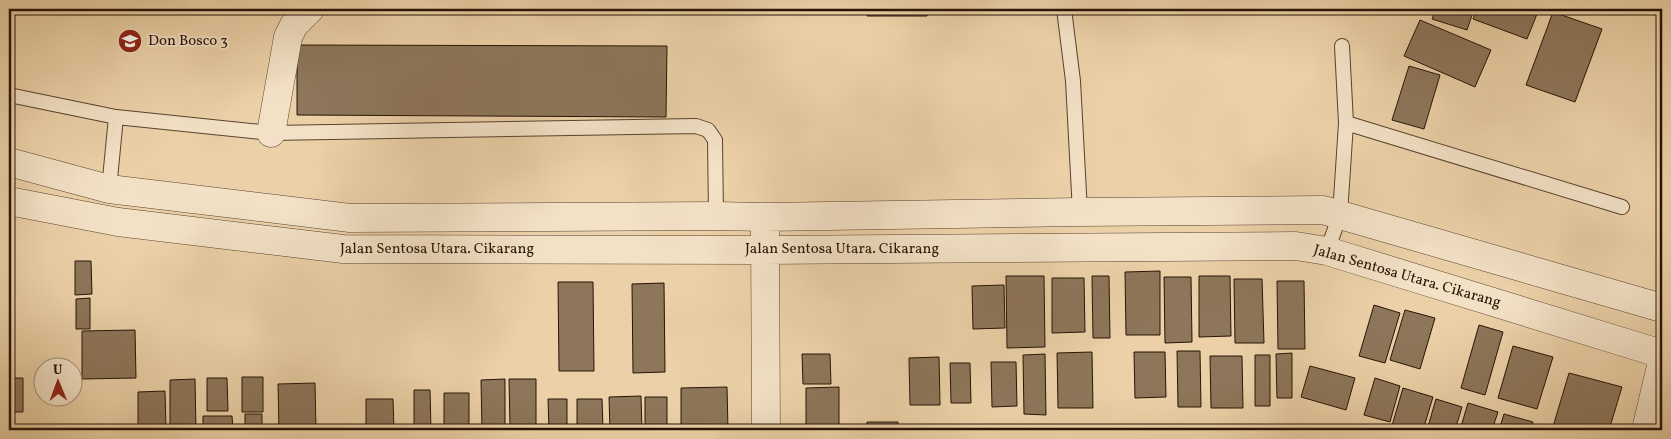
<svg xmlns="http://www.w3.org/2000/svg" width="1671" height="439" font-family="Vollkorn,serif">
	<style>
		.building { fill: #8d765a; stroke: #261406 }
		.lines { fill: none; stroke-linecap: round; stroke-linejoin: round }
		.service-casing { stroke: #58432e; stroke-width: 16 }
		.minor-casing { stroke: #58432e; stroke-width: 29 }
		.service { stroke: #f3e1c6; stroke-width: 14 }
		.minor { stroke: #f3e1c6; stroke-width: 28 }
		.labels { text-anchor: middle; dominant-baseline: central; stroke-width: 4; stroke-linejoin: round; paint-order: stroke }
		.poi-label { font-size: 15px; fill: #261406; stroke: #f3e1c6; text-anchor: start }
		.street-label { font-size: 15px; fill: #261406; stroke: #f3e1c6 }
	</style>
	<rect width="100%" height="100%" fill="#ecd1a8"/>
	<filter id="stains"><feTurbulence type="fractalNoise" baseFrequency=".004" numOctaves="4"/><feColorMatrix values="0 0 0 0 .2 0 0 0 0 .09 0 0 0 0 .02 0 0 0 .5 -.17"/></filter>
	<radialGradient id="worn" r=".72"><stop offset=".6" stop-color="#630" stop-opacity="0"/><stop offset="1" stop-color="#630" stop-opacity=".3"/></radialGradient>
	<path class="building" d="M867,9H927V16H867Z
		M1436,9H1474L1467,30L1432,19Z
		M1477,9H1539L1527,39L1473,19Z
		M1553,12L1602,29L1575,102L1526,85Z
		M1420,20L1491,50L1475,87L1404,56Z
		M297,45L667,46L666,117L297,115Z
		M1409,66L1440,75L1424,129L1392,120Z
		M75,261H91L92,294L75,295Z
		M1160,271V335H1126L1125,272Z
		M1006,276H1044L1045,347L1007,348Z
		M1092,276H1109L1110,338H1093Z
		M1199,276H1230L1231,336L1199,337Z
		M1164,277H1191L1192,342L1165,343Z
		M1052,278H1084L1085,332L1052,333Z
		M1234,279H1262L1264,343H1235Z
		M1277,281H1304L1305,349H1278Z
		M558,282H593L594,371H559Z
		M664,283L665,372L633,373L632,284Z
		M1004,285L1005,328L973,329L972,286Z
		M90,298V329H76V299Z
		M1374,305L1400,313L1385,363L1359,356Z
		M1405,310L1435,318L1420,369L1390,360Z
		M1479,325L1503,332L1485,395L1461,388Z
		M135,330L136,378L82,379V331Z
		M1513,346L1553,357L1537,409L1498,398Z
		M1177,351H1200L1201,407H1178Z
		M1092,352L1093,408H1058L1057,353Z
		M1134,352H1165L1166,397L1135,398Z
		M1292,353V398H1277L1276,354Z
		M802,354H830L831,384H803Z
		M1045,354L1046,415L1024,414L1023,355Z
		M1255,355H1270V406H1255Z
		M1210,356H1242L1243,408H1211Z
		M939,357L940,405H910L909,358Z
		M991,362H1016L1017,406L992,407Z
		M950,363H970L971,403H951Z
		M1310,366L1355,378L1346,410L1301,397Z
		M1569,373L1622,387L1609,430H1552Z
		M242,377H263V412H242Z
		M9,378H23V412H9Z
		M207,378H227L228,411H207Z
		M1375,378L1400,386L1390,422L1364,415Z
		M195,379L196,430H170V380Z
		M505,379V430H482L481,380Z
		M509,379H536V425L510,426Z
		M315,383L316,430H279L278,384Z
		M727,387L728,430H681V388Z
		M839,387V426H806V388Z
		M1403,388L1433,397L1423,430L1391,429Z
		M414,390H430L431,430H414Z
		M165,391L166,430H138V392Z
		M444,393H469V430H444Z
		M641,396L642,430H610L609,397Z
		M645,397H667V430H645Z
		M366,399H393L394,430H366Z
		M548,399H567V430H549Z
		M577,399H602L603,430H577Z
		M1436,399L1462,407L1455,430H1427Z
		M1468,403L1498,412L1492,430H1460Z
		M245,414H262V430H245Z
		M1504,414L1533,422L1530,430H1499Z
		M203,416H232L233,430H203Z
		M867,422H898V430H867Z"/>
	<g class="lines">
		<g class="service-casing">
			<path id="service" d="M1064,9L1073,81L1080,212
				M9,95L116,117L271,133L696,126L708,130L715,140L716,216
				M1346,123L1622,207
				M109,189L116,117
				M1327,251L1340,215L1346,123L1342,46"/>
		</g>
		<g class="minor-casing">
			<path id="minor" d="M271,133L288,37L294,25L310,9
				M9,162L109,189L350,218L716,216L765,217L1080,212L1323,210L1662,308
				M9,201L118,222L343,249L764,250L1296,246L1327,251L1662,354
				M765,232L766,430
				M1646,430L1662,362"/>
		</g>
		<use href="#service" class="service"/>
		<use href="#minor" class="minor"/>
	</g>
	<defs>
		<g id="school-disc" transform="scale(1.25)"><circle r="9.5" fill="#8f2418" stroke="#f3e1c6"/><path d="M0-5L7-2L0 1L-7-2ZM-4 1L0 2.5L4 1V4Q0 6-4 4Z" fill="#fff"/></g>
	</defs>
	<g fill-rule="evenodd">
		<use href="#school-disc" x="130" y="41"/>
	</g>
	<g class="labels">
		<g class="poi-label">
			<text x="148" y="41">Don Bosco 3</text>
		</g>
		<g class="street-label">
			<text x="437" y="249">Jalan Sentosa Utara. Cikarang</text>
			<text x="842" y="249">Jalan Sentosa Utara. Cikarang</text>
			<text transform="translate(1407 277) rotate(16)">Jalan Sentosa Utara. Cikarang</text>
		</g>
	</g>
	<rect width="1671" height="439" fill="none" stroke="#ecd1a8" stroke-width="30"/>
	<rect x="10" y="10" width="1651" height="419" fill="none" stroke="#261406" stroke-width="2.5"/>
	<rect x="15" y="15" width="1641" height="409" fill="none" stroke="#261406"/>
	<g transform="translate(58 382) rotate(359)"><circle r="24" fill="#f3e1c6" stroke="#a18f79"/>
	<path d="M0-4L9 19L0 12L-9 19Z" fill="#8f2418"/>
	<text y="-8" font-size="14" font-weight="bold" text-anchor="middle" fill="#261406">U</text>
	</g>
	<rect width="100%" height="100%" filter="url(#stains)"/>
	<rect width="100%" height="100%" fill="url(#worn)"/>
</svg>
